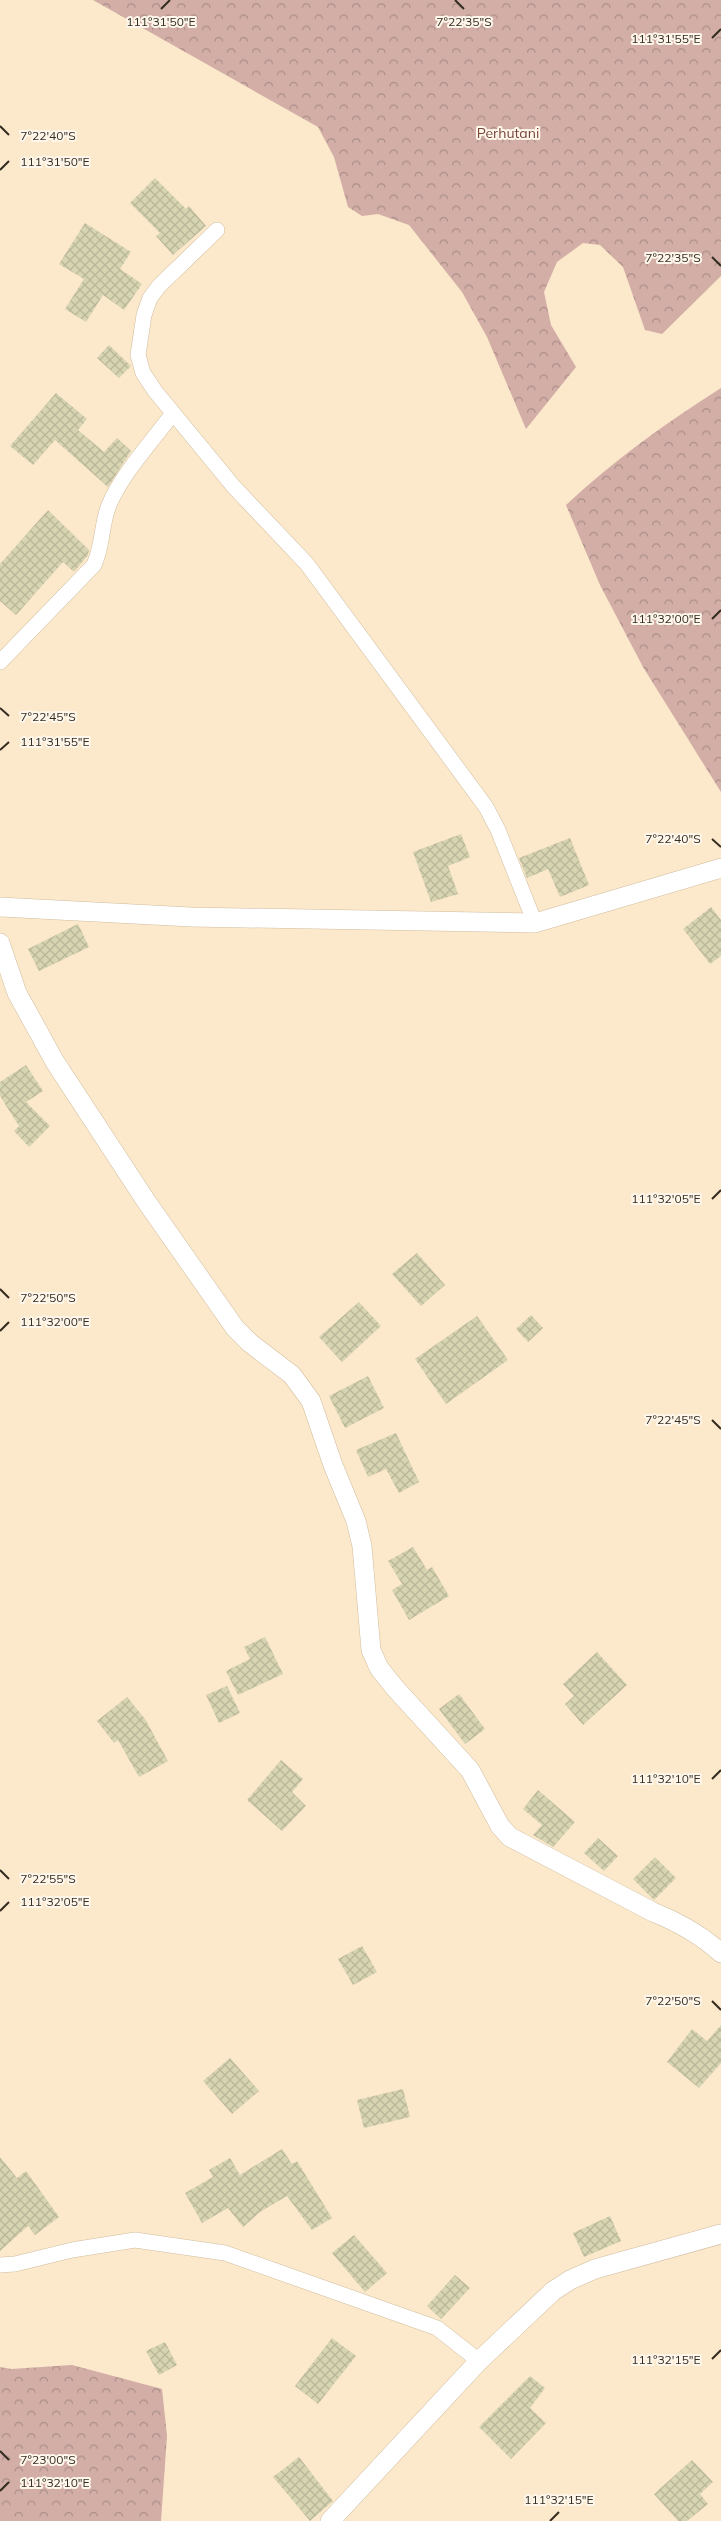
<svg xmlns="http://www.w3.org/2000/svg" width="721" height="2521" font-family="Mulish,sans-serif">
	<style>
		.forest { fill: url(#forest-crowns) }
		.building { fill: url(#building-cross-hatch) }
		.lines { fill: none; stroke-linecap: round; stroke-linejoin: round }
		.minor-casing { stroke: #d0bd9f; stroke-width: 16 }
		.tertiary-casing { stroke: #d0bd9f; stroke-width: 20 }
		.minor { stroke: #fff; stroke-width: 15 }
		.tertiary { stroke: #fff; stroke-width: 19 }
		.ticks { fill: none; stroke: #332c20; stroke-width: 2 }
		.labels { text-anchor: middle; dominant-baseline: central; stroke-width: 4; stroke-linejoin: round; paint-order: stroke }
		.park-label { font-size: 14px; fill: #77443a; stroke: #fff7eb }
		.ticks-label { font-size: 12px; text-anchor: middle; fill: #332c20; stroke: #fff7eb; stroke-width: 4; stroke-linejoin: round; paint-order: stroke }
	</style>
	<defs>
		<pattern id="forest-crowns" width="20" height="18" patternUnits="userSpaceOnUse" patternTransform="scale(1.25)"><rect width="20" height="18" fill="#d2aea7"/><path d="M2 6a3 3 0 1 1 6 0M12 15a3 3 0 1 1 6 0" fill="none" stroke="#ab8e88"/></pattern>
		<pattern id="building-cross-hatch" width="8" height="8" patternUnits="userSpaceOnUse" patternTransform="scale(1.25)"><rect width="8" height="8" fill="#d7d4b2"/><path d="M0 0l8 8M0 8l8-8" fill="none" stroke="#b9b699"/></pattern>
	</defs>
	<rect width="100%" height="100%" fill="#fce8ca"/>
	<path class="forest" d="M93,0H721V276L662,334L645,330L623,267L600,245L583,243L557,262L544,292L551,325L576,367L526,429L487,337L462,292L409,225L378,214L362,216L348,207L334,157L318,127Z
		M721,388V792L643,667L600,585L566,505C614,460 666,423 721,388Z
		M72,2365L162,2389L167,2436L161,2521H0V2367L11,2369Z"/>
	<path class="building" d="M155,178L186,209L189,206L206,226L173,255L156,236L160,233L130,203Z
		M85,223L131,252L120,269L142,284L124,310L103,295L86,322L65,309L84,279L59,264Z
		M109,345L131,366L119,378L97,358Z
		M56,393L87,419L78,430L104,452L117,438L131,451L108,487L55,440L33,465L10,446Z
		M48,510L89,550L88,555L74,572L63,562L16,615L0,601V564Z
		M461,834L470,857L448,866L458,894L431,902L413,852Z
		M570,838L589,885L560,897L548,869L527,878L519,858Z
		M711,907L721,920V956L710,964L683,929Z
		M78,924L89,947L39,971L28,949Z
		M26,1065L43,1091L26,1102L50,1126L29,1147L14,1131L19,1126L0,1096V1082Z
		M417,1253L445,1285L421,1306L392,1274Z
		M359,1302L381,1326L342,1362L319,1337Z
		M531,1315L543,1328L528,1342L516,1329Z
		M477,1316L508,1360L446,1404L415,1359Z
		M368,1376L384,1408L345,1428L329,1396Z
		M396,1433L419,1482L399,1493L386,1469L368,1477L356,1450Z
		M413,1547L427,1570L432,1567L449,1596L409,1620L392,1590L402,1584L388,1561Z
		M265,1637L283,1674L238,1695L226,1671L250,1659L244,1647Z
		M597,1652L627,1685L583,1725L565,1704L574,1696L563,1684Z
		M227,1686L240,1713L219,1723L206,1695Z
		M459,1694L485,1729L465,1744L439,1709Z
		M127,1697L145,1719L168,1761L139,1777L118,1740L114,1743L97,1721Z
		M281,1760L303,1779L292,1792L306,1806L282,1831L247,1800Z
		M538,1790L575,1822L553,1847L533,1835L542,1825L523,1809Z
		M598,1838L618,1856L604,1871L584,1853Z
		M655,1857L676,1878L654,1900L633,1879Z
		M362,1946L377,1972L353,1985L338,1959Z
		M721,2025V2063L699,2088L667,2062L692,2029L707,2041Z
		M230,2058L259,2091L232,2114L203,2081Z
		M403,2089L410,2117L364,2128L357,2100Z
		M282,2149L292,2164L297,2161L332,2218L312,2230L287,2196L260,2212L243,2227L228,2208L202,2223L185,2193L213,2177L209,2170L230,2158L240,2175Z
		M0,2157L17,2178L26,2171L59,2217L35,2235L28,2226L0,2251Z
		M610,2216L621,2241L584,2257L573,2233Z
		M354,2235L387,2273L365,2292L332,2253Z
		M455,2275L470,2288L441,2319L427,2306Z
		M332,2338L356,2356L318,2404L295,2386Z
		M165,2342L177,2365L159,2375L146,2351Z
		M530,2376L545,2388L530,2408L546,2423L511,2459L479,2427Z
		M299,2457L333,2501L310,2521L273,2477Z
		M692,2460L713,2482L700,2494L708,2504L687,2521H678L654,2494Z"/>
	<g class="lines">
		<g class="minor-casing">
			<path id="minor" d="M217,230L159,286L150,298L144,315L138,355L143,373L155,391L234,487L307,564L486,807L498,830L535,923
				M0,662L94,565C103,546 101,525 109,505C123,472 152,442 173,413
				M0,2265L15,2264L72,2250L135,2240L225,2253L437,2328L479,2361"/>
		</g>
		<g class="tertiary-casing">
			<path id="tertiary" d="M0,907L191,917L535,923L721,868
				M0,943L17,993L55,1062L146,1201L235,1328L250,1343L292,1375L311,1401L333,1465L356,1521L362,1546L371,1650L379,1668L395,1688L470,1770L500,1826L510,1837L653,1912C678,1922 700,1934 721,1953
				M330,2521L479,2361L553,2291L570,2280L595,2269L721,2234"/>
		</g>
		<use href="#minor" class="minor"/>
		<use href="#tertiary" class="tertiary"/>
	</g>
	<path class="ticks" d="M455,0L464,9M161,9L170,0M712,38L721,29M0,126L9,135M0,170L9,161M712,257L721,266M712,619L721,610M0,708L9,716M0,750L9,742M712,839L721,847M712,1199L721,1190M0,1289L9,1298M0,1331L9,1322M712,1420L721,1429M712,1779L721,1770M0,1870L9,1879M0,1911L9,1902M712,2001L721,2010M712,2359L721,2350M0,2451L9,2460M0,2491L9,2482M550,2521L559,2512"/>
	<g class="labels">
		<g class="park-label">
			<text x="508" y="133">Perhutani</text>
		</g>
	</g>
	<g class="ticks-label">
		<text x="161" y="26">111°31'50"E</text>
		<text x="464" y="26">7°22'35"S</text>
		<text x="666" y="43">111°31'55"E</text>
		<text x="48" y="140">7°22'40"S</text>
		<text x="55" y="166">111°31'50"E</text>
		<text x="673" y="262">7°22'35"S</text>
		<text x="666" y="623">111°32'00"E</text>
		<text x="48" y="721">7°22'45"S</text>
		<text x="55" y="746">111°31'55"E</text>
		<text x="673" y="843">7°22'40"S</text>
		<text x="666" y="1203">111°32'05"E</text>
		<text x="48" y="1302">7°22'50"S</text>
		<text x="55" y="1326">111°32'00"E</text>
		<text x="673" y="1424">7°22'45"S</text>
		<text x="666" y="1783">111°32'10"E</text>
		<text x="48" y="1883">7°22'55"S</text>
		<text x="55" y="1906">111°32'05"E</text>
		<text x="673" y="2005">7°22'50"S</text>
		<text x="666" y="2364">111°32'15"E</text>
		<text x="48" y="2464">7°23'00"S</text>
		<text x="55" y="2487">111°32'10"E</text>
		<text x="559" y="2504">111°32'15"E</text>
	</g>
</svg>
